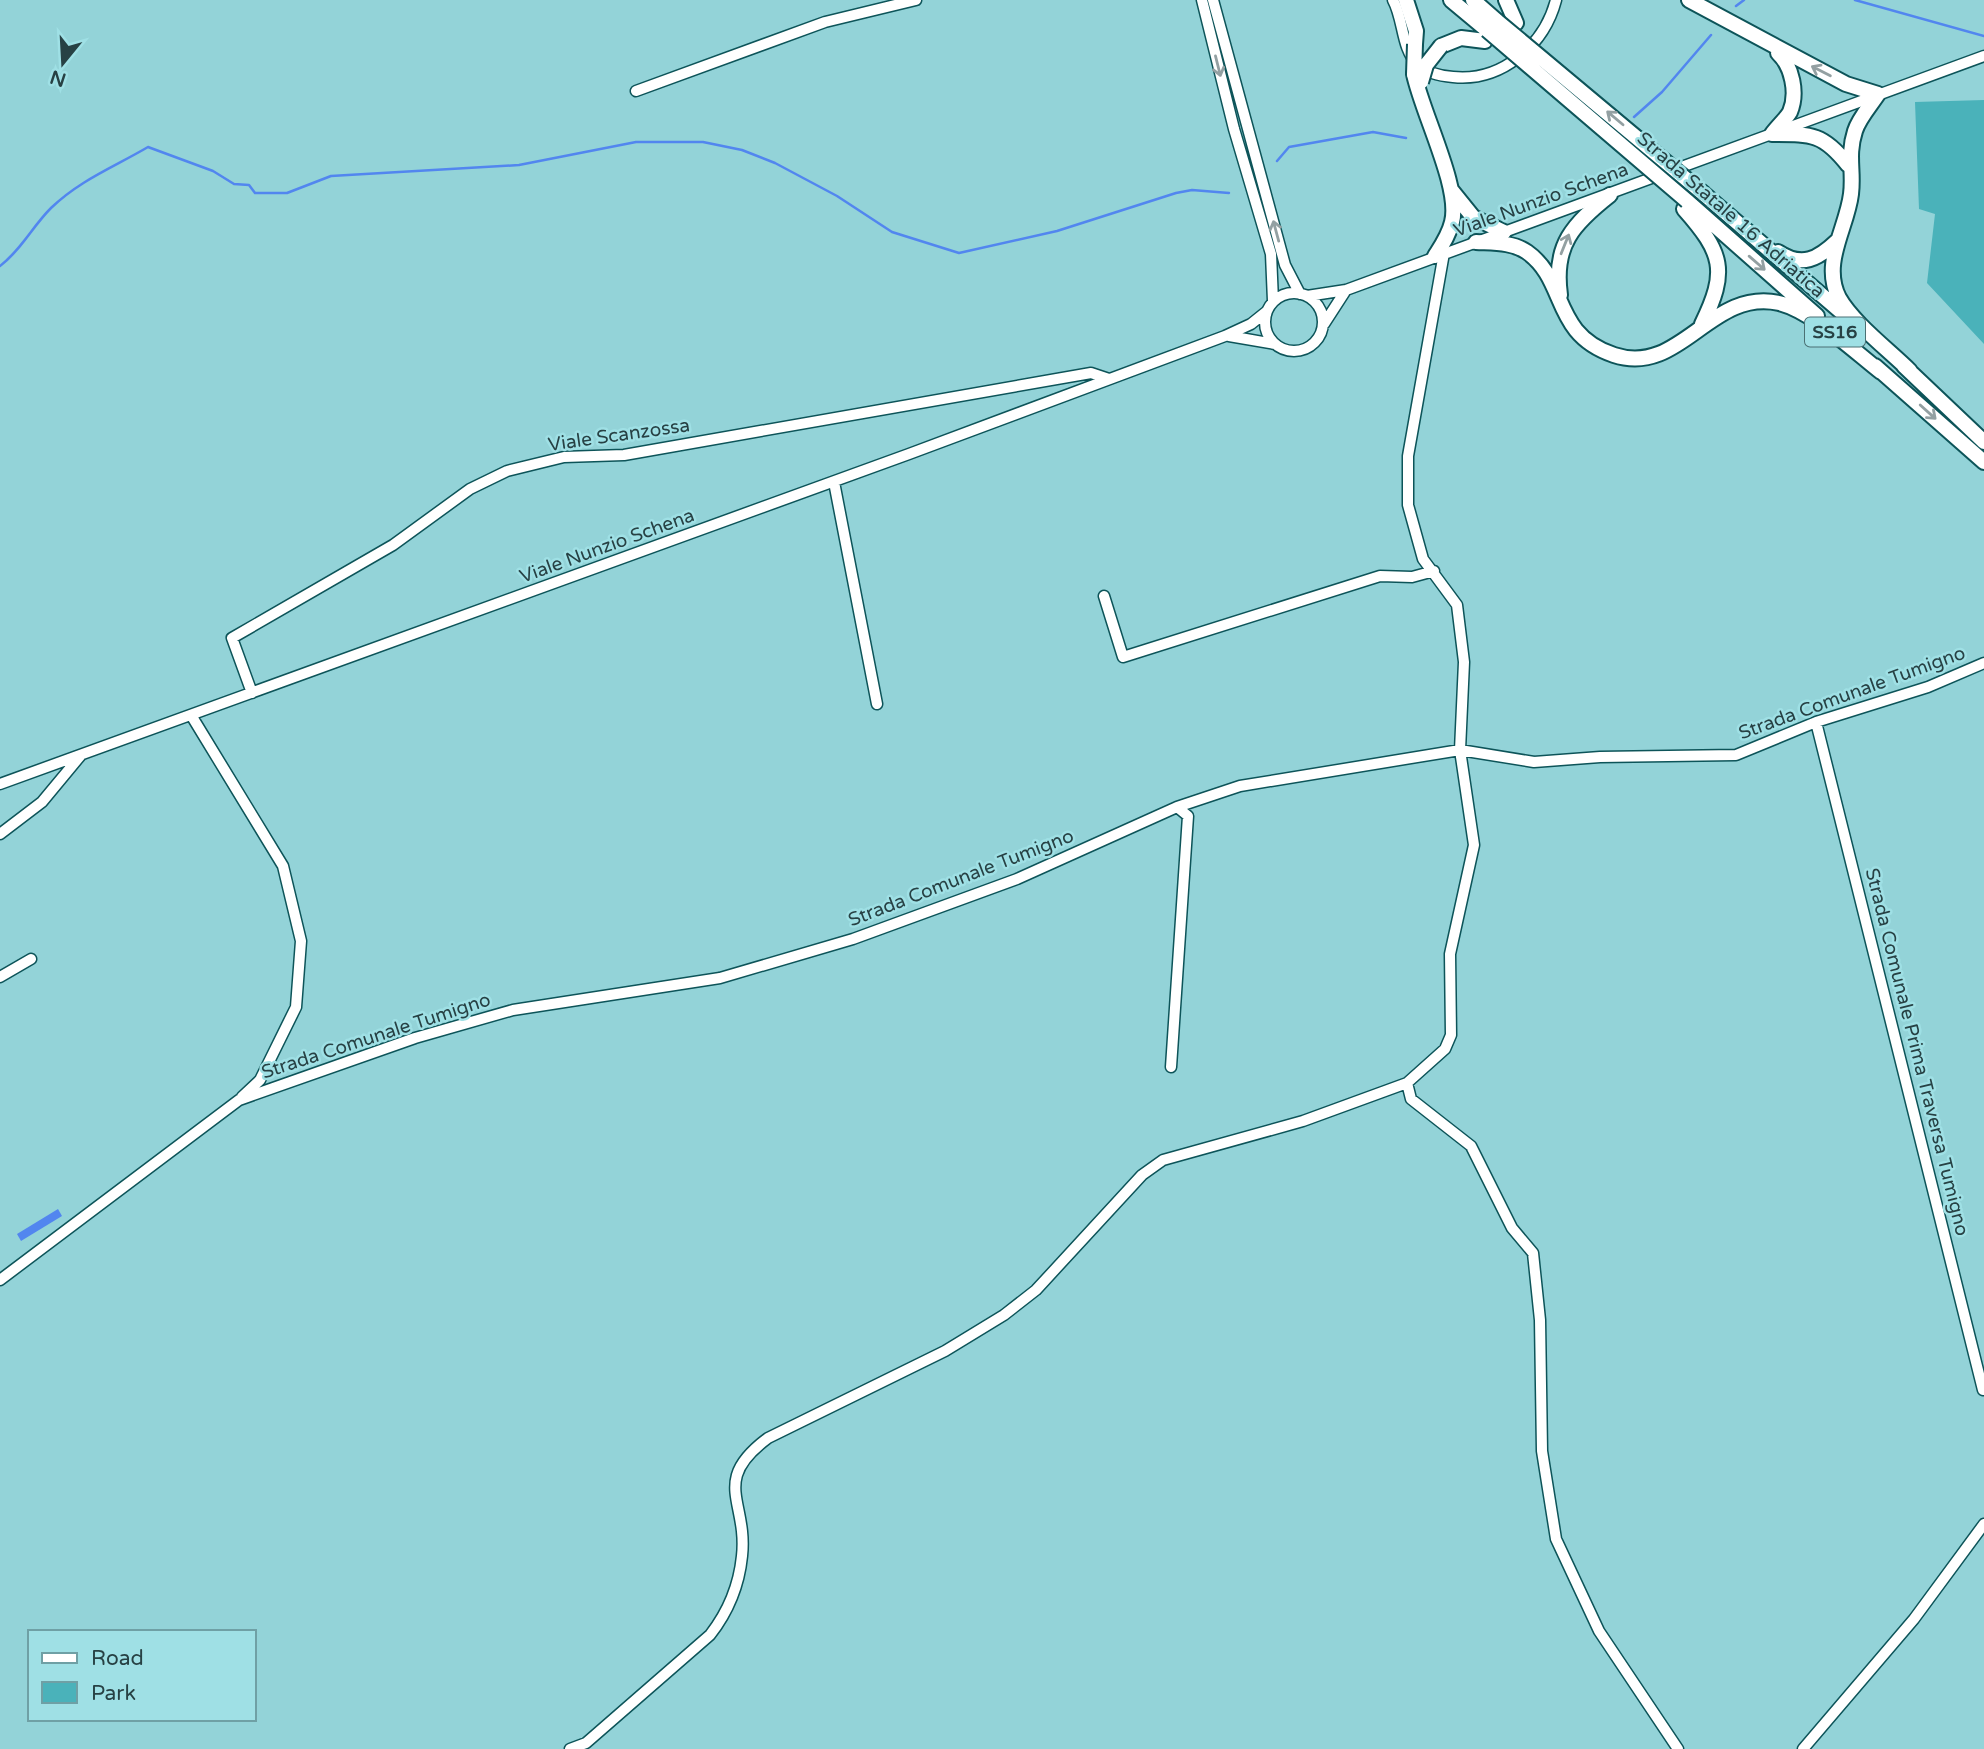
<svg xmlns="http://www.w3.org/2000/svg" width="1984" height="1749" font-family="'Varela Round',sans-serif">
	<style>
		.green { fill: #4ab2ba }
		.water { fill: #5286ef }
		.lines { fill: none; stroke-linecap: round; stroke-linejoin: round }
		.stream { stroke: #5286ef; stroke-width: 2.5 }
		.minor-casing { stroke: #0d5459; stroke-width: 13 }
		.highway-casing { stroke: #0d5459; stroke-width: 18 }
		.minor { stroke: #fff; stroke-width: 10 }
		.highway { stroke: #fff; stroke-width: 14 }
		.highway-bridge-casing { stroke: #0d5459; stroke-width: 18; stroke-linecap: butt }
		.highway-bridge { stroke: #fff; stroke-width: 14 }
		.oneway { stroke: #93a0a2 }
		.labels { text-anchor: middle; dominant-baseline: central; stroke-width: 5; stroke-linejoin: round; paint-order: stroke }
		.shield { fill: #9fe0e5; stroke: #4b7174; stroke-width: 2 }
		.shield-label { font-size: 18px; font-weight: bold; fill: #274144 }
		.street-label { font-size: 19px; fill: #274144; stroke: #9fe0e5 }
	</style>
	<rect width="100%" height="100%" fill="#93d3d8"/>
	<path class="green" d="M1984,100V344L1927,283L1935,214L1919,209L1915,102Z"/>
	<path class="water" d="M58,1209L62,1216L21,1241L17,1234Z"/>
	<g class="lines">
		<path class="stream" d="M1855,0L1984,36
			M1736,6L1744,0
			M1634,117L1662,92L1711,35
			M1277,161L1289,147L1373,132L1406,138
			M0,266C21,250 32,227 51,208C80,180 114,167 148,147L213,171L234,184L249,185L255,193H287L331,176L519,165L636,142H703L742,150L775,163L837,196L892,232L959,253L1057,231L1176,193L1192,190L1229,193"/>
		<g class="minor-casing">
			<path id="minor" d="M1202,0L1234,129L1271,254L1273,301
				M1213,0L1285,265L1300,294
				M1393,0C1404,20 1401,49 1418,65C1427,73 1441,76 1453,77C1501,82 1544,46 1556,0
				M636,91L825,22L916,0
				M1265 322a29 29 0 1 1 58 0a29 29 0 1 1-58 0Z
				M1307,296L1346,290L1984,56
				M1324,324L1346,290
				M1229,336L1275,344
				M834,482L877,704
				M1104,596L1123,657L1380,576L1412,577L1434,571
				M252,693L232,638L393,545L470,489L507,471L564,457L624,455L1091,373L1109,379
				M191,715L283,866L301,941L296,1007L260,1080L242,1097
				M1816,722L1983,1390
				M0,784L909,454L1225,336L1251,324L1266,312
				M0,834L42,802L81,755
				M0,977L31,959
				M1171,1067L1188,816L1177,807
				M1407,1083L1411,1099L1471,1146L1512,1228L1533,1253L1540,1320L1542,1451L1556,1539L1599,1631L1678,1749
				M0,1280L239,1100L415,1038L513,1010L720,978L853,939L1017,879L1177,807L1240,786L1460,750L1534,762L1600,757L1736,755L1816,722L1928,687L1984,663
				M570,1749L586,1743L710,1635C728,1612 739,1586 742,1556C748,1501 710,1481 768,1438L945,1351L1004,1315L1036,1290L1142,1175L1163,1160L1303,1121L1407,1083L1445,1049L1451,1035L1450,954L1474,845L1460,750L1464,662L1457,605L1423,559L1408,505V456L1444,253
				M1803,1749L1914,1619L1984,1524"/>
		</g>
		<g class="highway-casing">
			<path id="highway" d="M1406,0L1416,31L1415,44
				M1451,0L1487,30
				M1473,0L1497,21
				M1506,0L1516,23
				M1689,0L1846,84L1878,94C1871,105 1859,118 1855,131C1847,156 1854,171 1851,194C1847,228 1821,263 1839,298C1853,323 1890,351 1910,371
				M1441,46L1461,38L1485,41
				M1414,74C1422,113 1461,188 1452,222C1449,235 1442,245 1435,256
				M1772,134C1777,127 1786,119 1790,112C1798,93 1792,66 1778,53
				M1772,134C1811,134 1823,133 1848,165
				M1452,191L1473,217L1504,232
				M1704,194L1846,316
				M1687,201L1817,316
				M1684,209C1723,253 1728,271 1702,324
				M1476,242C1493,243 1513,242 1527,252C1568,281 1551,334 1614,355C1681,377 1710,288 1779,303C1812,311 1854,351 1881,372
				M1778,252C1802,268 1818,259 1837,241
				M1560,295C1553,245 1573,224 1610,195
				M1875,366L1984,462
				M1904,366L1984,442"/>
		</g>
		<use href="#minor" class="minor"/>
		<use href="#highway" class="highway"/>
		<g class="highway-bridge-casing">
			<path id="highway-bridge" d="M1497,21L1704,194
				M1487,30L1687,201
				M1414,74L1415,44
				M1421,82L1426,65L1441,46"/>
		</g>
		<use href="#highway-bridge" class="highway-bridge"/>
	</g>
	<defs><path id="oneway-shaft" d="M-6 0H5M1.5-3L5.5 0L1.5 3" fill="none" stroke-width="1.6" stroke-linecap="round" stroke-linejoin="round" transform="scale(1.75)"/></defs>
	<g class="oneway">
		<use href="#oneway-shaft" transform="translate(1218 66) rotate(76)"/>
		<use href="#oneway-shaft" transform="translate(1821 71) rotate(-153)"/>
		<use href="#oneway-shaft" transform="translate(1615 118) rotate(-140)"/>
		<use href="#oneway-shaft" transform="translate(1276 231) rotate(-105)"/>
		<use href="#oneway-shaft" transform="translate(1565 244) rotate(-68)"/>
		<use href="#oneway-shaft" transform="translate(1757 263) rotate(41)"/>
		<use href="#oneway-shaft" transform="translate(1928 412) rotate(42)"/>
	</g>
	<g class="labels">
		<rect class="shield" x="1805" y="317.5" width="60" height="29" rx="5"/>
		<g class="shield-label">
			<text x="1835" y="332">SS16</text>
		</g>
		<g class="street-label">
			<text transform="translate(1541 200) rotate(-20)">Viale Nunzio Schena</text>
			<text transform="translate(1731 215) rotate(41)">Strada Statale 16 Adriatica</text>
			<text transform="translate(619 435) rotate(-8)">Viale Scanzossa</text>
			<text transform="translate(607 546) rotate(-20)">Viale Nunzio Schena</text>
			<text transform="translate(1852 693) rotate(-20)">Strada Comunale Tumigno</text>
			<text transform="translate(961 878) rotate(-21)">Strada Comunale Tumigno</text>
			<text transform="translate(376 1036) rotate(-18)">Strada Comunale Tumigno</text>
			<text transform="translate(1917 1052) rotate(76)">Strada Comunale Prima Traversa Tumigno</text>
		</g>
	</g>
	<rect x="28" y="1630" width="228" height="91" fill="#9fe0e5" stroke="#6fa0a5" stroke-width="2"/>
	<rect x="42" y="1653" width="35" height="10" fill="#ffffff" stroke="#6fa0a5" stroke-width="2"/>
	<text x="91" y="1665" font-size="21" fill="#274144">Road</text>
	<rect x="42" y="1682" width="35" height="21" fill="#4ab2ba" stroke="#6fa0a5" stroke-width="2"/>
	<text x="91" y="1700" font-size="21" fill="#274144">Park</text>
	<g transform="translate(63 63) rotate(198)" stroke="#9fe0e5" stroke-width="5" paint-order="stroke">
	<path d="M0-5L12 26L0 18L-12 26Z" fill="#274144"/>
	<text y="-10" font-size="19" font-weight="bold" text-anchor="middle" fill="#274144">N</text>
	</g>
</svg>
